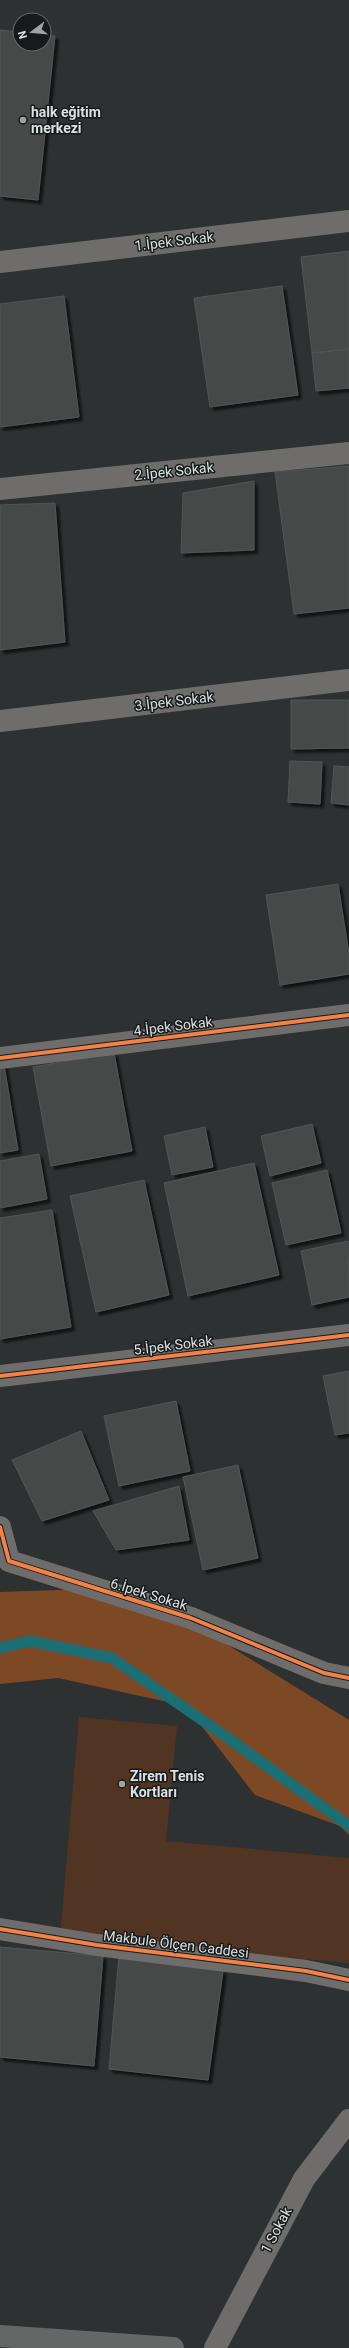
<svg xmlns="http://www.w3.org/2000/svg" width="349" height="2348" font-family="Roboto,sans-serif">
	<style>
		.green { fill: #523422 }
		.forest { fill: #7d4824 }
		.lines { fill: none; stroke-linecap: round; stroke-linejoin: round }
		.stream { stroke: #1b6e73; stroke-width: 11 }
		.building { fill: #474a4a; stroke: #515555; filter: url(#shadow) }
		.street { stroke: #6e6d6c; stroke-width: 22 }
		.secondary { stroke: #656766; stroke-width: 22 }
		.cycleway-casing { stroke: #161a1a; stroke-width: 6 }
		.cycleway { stroke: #f48246; stroke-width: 4 }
		.poi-dot { fill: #9ea3a3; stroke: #161a1a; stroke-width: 1.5 }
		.labels { text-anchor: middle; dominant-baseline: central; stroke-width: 3; stroke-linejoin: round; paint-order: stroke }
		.poi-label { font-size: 14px; font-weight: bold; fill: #dbe0e0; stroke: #161a1a; text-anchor: start }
		.street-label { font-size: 14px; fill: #dbe0e0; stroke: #161a1a }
	</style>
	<defs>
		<filter id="shadow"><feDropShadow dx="3.5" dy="3.5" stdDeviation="1" flood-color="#0009"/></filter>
	</defs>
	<rect width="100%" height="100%" fill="#2d3131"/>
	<path class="green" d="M79,1717L177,1726L166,1841L349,1858V1963L60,1937Z"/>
	<path class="forest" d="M86,1589L176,1613L349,1720V1835L340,1826L255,1795L186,1706L58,1678L0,1684V1592Z"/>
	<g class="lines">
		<path class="stream" d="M0,1648L30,1641L112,1658L231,1740L349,1826"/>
	</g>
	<path class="building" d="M0,30L20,32V44H44V34L55,36L38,200L0,196Z
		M349,251V349L312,353L301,257Z
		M282,286L298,395L210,407L194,298Z
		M64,296L79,417L0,427V304Z
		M349,349V388L316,391L312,353Z
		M349,466V608L294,614L275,472Z
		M254,481V550L181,553L183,493Z
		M55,503L65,642L0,650V505Z
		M291,700H349V748L291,749Z
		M290,761L322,762L320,804L288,802Z
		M334,766L349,767V805L331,803Z
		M338,884L349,954V974L280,985L266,895Z
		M114,1053L132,1151L51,1166L33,1067Z
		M0,1065H4L18,1150L0,1153Z
		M312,1124L321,1163L270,1176L261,1136Z
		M205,1127L213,1167L172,1175L164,1136Z
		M39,1154L47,1199L0,1208V1161Z
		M254,1163L279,1275L188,1296L164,1183Z
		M327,1170L341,1233L286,1245L272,1183Z
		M144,1180L169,1295L96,1312L70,1196Z
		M52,1210L71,1327L0,1339V1218Z
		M348,1241L349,1297L312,1305L301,1251Z
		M349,1371V1433L335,1435L323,1376Z
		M176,1401L190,1471L119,1486L104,1416Z
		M81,1431L109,1500L42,1521L12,1460Z
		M238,1465L258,1558L203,1570L183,1477Z
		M179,1486L189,1540L116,1550L93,1511Z
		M0,1947L103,1956L94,2066L0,2057Z
		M119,1956L223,1971L208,2080L109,2069Z"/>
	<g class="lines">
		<path class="street" d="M0,262L349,221
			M0,489L349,453
			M0,721L349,680
			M0,1058L349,1015
			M0,1376L349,1335
			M0,1527L9,1561L191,1618L324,1673L349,1678
			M0,1929L97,1945L306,1971L349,1980
			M215,2348L304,2179L349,2120"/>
		<path class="secondary" d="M0,2336L173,2348"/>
		<g class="cycleway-casing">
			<path id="cycleway" d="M0,1058L349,1015
				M0,1376L349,1335
				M0,1527L9,1561L191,1618L324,1673L349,1678
				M0,1929L97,1945L306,1971L349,1980"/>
		</g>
		<use href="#cycleway" class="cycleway"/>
	</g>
	<g class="poi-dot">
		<circle cx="23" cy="120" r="4"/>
		<circle cx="122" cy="1784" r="4"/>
	</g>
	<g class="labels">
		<g class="poi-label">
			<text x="31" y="112">halk eğitim<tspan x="31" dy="16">merkezi</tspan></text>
			<text x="130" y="1776">Zirem Tenis<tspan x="130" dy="16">Kortları</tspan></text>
		</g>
		<g class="street-label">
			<text transform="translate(174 241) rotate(-7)">1.İpek Sokak</text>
			<text transform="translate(174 471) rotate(-6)">2.İpek Sokak</text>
			<text transform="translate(174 701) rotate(-7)">3.İpek Sokak</text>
			<text transform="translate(173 1026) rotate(-7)">4.İpek Sokak</text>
			<text transform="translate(173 1345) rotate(-7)">5.İpek Sokak</text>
			<text transform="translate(149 1594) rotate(17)">6.İpek Sokak</text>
			<text transform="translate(176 1944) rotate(7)">Makbule Ölçen Caddesi</text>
			<text transform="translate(276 2230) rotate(-62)">1 Sokak</text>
		</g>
	</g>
	<g transform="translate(32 32) rotate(254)"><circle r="19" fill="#161a1a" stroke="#656969"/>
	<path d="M0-3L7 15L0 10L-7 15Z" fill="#9ea3a3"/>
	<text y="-6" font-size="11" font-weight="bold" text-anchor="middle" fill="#dbe0e0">N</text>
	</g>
</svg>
